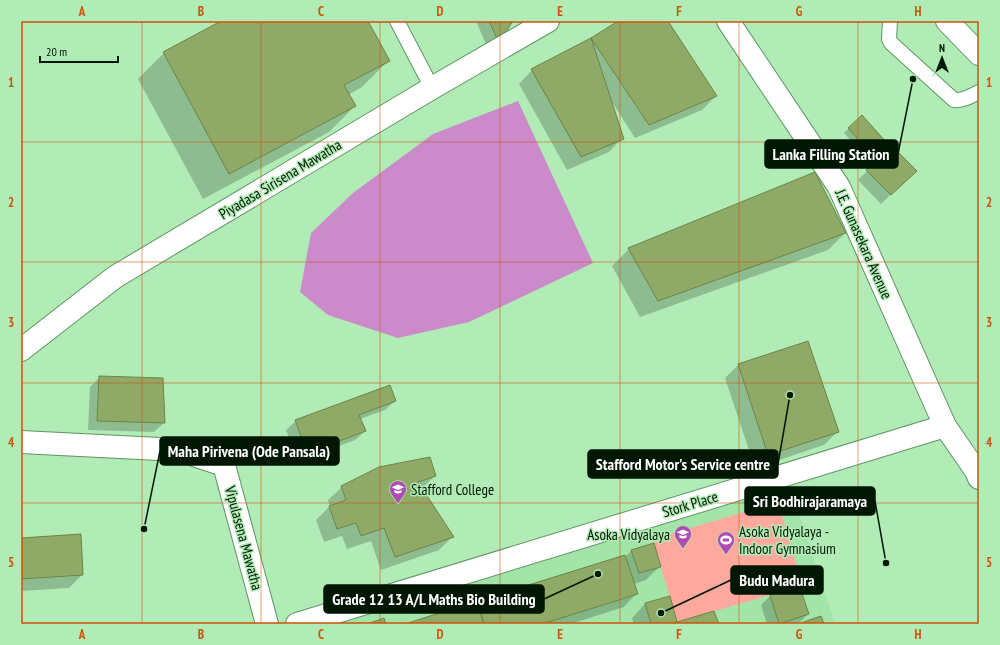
<svg xmlns="http://www.w3.org/2000/svg" width="1000" height="645" font-family="'PT Sans Narrow',sans-serif">
	<style>
		.built { fill: #a3e4a8 }
		.green { fill: #fea89e }
		.water { fill: #cb8bcb }
		.shadow { fill: #0003 }
		.building { fill: #8fa967; stroke: #6c8544 }
		.lines { fill: none; stroke-linecap: round; stroke-linejoin: round }
		.lane-casing { stroke: #5e9563; stroke-width: 16 }
		.street-casing { stroke: #5e9563; stroke-width: 24 }
		.secondary-casing { stroke: #5e9563; stroke-width: 24 }
		.primary-casing { stroke: #5e9563; stroke-width: 24 }
		.lane { stroke: #fff; stroke-width: 14 }
		.street { stroke: #fff; stroke-width: 22 }
		.secondary { stroke: #fff; stroke-width: 22 }
		.primary { stroke: #fff; stroke-width: 22 }
		.grid { fill: none; stroke: #d1520b; stroke-width: 1; stroke-opacity: 0.55 }
		.labels { text-anchor: middle; dominant-baseline: central; stroke-width: 3; stroke-linejoin: round; paint-order: stroke }
		.street-label { font-size: 15px; fill: #021604; stroke: #b1ebb5 }
		.poi-label { font-size: 15px; fill: #021604; stroke: #b1ebb5; text-anchor: start }
		.leader { fill: none; stroke: #021604; stroke-width: 1.5 }
		.callout-dot { fill: #021604; stroke: #b1ebb5; stroke-width: 1.5 }
		.callout { fill: #021604; stroke: #021604; stroke-width: 1.5 }
		.callout-label { font-size: 16px; text-anchor: middle; font-weight: bold; fill: #fff }
		.neatline { fill: none; stroke: #d1520b; stroke-width: 1.5 }
		.grid-label { font-size: 13px; text-anchor: middle; font-weight: bold; fill: #d1520b }
	</style>
	<rect width="100%" height="100%" fill="#b1ebb5"/>
	<path class="built" d="M786,474L835,624H323Z"/>
	<path class="green" d="M778,502L802,584L770,595L677,622L653,539Z"/>
	<path class="water" d="M518,101L593,263L469,322L398,338L328,315L300,292L311,233L353,193L433,134Z"/>
	<path class="shadow" d="M223,21H367L388,61L362,87L348,95L355,106L329,132L203,199L138,79L164,53Z
		M476,21H512L489,51Z
		M620,21H667L716,96L702,110L635,138L612,102L622,138L609,152L567,170L519,84L532,70L592,38Z
		M862,116L881,147L867,159L844,133Z
		M892,147L915,171L881,204L858,180Z
		M845,233L828,250L640,317L612,266L629,249Z
		M807,342L837,432L824,445L755,468L725,378L738,365Z
		M100,377L164,423L154,432L88,430L90,387Z
		M395,401L385,410L360,419L365,431L355,440L298,461L286,430L296,421Z
		M435,476L421,489L452,537L439,550L381,570L371,541L347,549L342,536L324,542L316,520L330,506L328,500L342,487Z
		M21,539L82,575L69,588L21,591Z
		M631,551L660,566L646,580L634,584L637,593L624,607L570,624H409L625,557Z
		M770,596L808,614L798,624H767L761,605Z
		M669,597L677,623L714,613L718,624H634L632,618L645,604Z"/>
	<path class="building" d="M221,21H368L390,61L344,85L356,106L229,174L163,52Z
		M489,21H513L499,43Z
		M618,21H668L717,96L649,125L591,38Z
		M591,38L624,139L581,157L531,69Z
		M862,115L886,142L872,155L848,128Z
		M892,146L917,171L891,195L866,170Z
		M815,172L846,233L658,301L628,248Z
		M808,341L839,432L768,455L738,364Z
		M99,376L163,378L165,423L97,421Z
		M390,385L396,401L359,415L366,431L307,453L295,420Z
		M430,457L436,476L418,482L454,537L395,557L384,528L361,536L356,523L337,529L329,506L346,500L341,486L379,467Z
		M81,534L83,575L21,579V538Z
		M654,543L661,567L639,573L631,550Z
		M625,555L638,594L542,624H484L477,601Z
		M799,585L809,614L779,624L770,595Z
		M670,596L677,622L671,624H651L645,603Z
		M477,601L484,624H405Z
		M714,611L719,624H678L677,622Z
		M821,616L824,624H798Z
		M384,618L386,624H367Z"/>
	<g class="lines">
		<g class="lane-casing">
			<path id="lane" d="M397,21L432,88
				M890,21L889,39L891,43L954,100C963,101 971,96 979,92"/>
		</g>
		<g class="street-casing">
			<path id="street" d="M21,442L179,450L224,465L267,624
				M297,624L945,426"/>
		</g>
		<g class="secondary-casing">
			<path id="secondary" d="M728,21L839,187L945,426L976,471L979,478
				M21,350L115,277L432,88L548,21"/>
		</g>
		<g class="primary-casing">
			<path id="primary" d="M947,21L979,54"/>
		</g>
		<use href="#lane" class="lane"/>
		<use href="#street" class="street"/>
		<use href="#secondary" class="secondary"/>
		<use href="#primary" class="primary"/>
	</g>
	<path class="grid" d="M142,21V624M261,21V624M380,21V624M500,21V624M620,21V624M739,21V624M858,21V624M21,142H979M21,262H979M21,383H979M21,503H979"/>
	<defs>
		<g id="school-pin" transform="scale(0.9)"><path d="M0 17L-7.5 6A9.5 9.5 0 1 1 7.5 6Z" fill="#af4cb2" stroke="#b1ebb5"/><path d="M0-5L7-2L0 1L-7-2ZM-4 1L0 2.5L4 1V4Q0 6-4 4Z" fill="#fff"/></g>
		<g id="stadium-pin" transform="scale(0.9)"><path d="M0 17L-7.5 6A9.5 9.5 0 1 1 7.5 6Z" fill="#af4cb2" stroke="#b1ebb5"/><path d="M0-5a6.5 5 0 1 0 0 10a6.5 5 0 1 0 0-10ZM-3.5-1.8h7v3.6h-7Z" fill="#fff"/></g>
	</defs>
	<g fill-rule="evenodd">
		<use href="#school-pin" x="398" y="489"/>
		<use href="#school-pin" x="683" y="534"/>
		<use href="#stadium-pin" x="726" y="540"/>
	</g>
	<g class="labels">
		<g class="street-label">
			<text transform="translate(280 179) rotate(-31)">Piyadasa Sirisena Mawatha</text>
			<text transform="translate(864 244) rotate(66)">J.E. Gunasekara Avenue</text>
			<text transform="translate(690 504) rotate(-17)">Stork Place</text>
			<text transform="translate(244 538) rotate(75)">Vipulasena Mawatha</text>
		</g>
		<g class="poi-label">
			<text x="411" y="489">Stafford College</text>
			<text x="739" y="531">Asoka Vidyalaya -<tspan x="739" dy="17">Indoor Gymnasium</tspan></text>
			<text x="670" y="534" text-anchor="end">Asoka Vidyalaya</text>
		</g>
	</g>
	<path class="leader" d="M913 79L898 154M144 529L160 451M790 395L778 464M886 563L875 501M661 613L731 580M598 574L544 599"/>
	<g class="callout-dot">
		<circle cx="913" cy="79" r="4"/>
		<circle cx="144" cy="529" r="4"/>
		<circle cx="790" cy="395" r="4"/>
		<circle cx="886" cy="563" r="4"/>
		<circle cx="661" cy="613" r="4"/>
		<circle cx="598" cy="574" r="4"/>
	</g>
	<g class="callout">
		<rect x="765" y="140" width="133" height="28" rx="4"/>
		<rect x="160" y="437" width="179" height="28" rx="4"/>
		<rect x="588" y="450" width="190" height="28" rx="4"/>
		<rect x="745" y="487" width="130" height="28" rx="4"/>
		<rect x="731" y="566" width="92" height="28" rx="4"/>
		<rect x="324" y="585" width="220" height="28" rx="4"/>
	</g>
	<g class="callout-label">
		<text x="831" y="160">Lanka Filling Station</text>
		<text x="249" y="457">Maha Pirivena (Ode Pansala)</text>
		<text x="683" y="470">Stafford Motor's Service centre</text>
		<text x="810" y="507">Sri Bodhirajaramaya</text>
		<text x="777" y="586">Budu Madura</text>
		<text x="434" y="605">Grade 12 13 A/L Maths Bio Building</text>
	</g>
	<rect width="1000" height="645" fill="none" stroke="#b1ebb5" stroke-width="44"/>
	<g transform="translate(942 58)" stroke="#b1ebb5" stroke-width="3" paint-order="stroke">
	<path d="M0-3L7 15L0 10L-7 15Z" fill="#021604"/>
	<text y="-6" font-size="11" font-weight="bold" text-anchor="middle" fill="#021604">N</text>
	</g>
	<path d="M40 56v6h78v-6" fill="none" stroke="#021604" stroke-width="2"/>
	<text x="46" y="56" font-size="12" fill="#021604" stroke="#b1ebb5" stroke-width="3" paint-order="stroke">20 m</text>
	<rect x="22" y="22" width="956" height="601" class="neatline"/>
	<g class="grid-label">
		<text x="82" y="16">A</text>
		<text x="201" y="16">B</text>
		<text x="321" y="16">C</text>
		<text x="440" y="16">D</text>
		<text x="560" y="16">E</text>
		<text x="679" y="16">F</text>
		<text x="799" y="16">G</text>
		<text x="918" y="16">H</text>
		<text x="11" y="87">1</text>
		<text x="989" y="87">1</text>
		<text x="11" y="207">2</text>
		<text x="989" y="207">2</text>
		<text x="11" y="327">3</text>
		<text x="989" y="327">3</text>
		<text x="11" y="447">4</text>
		<text x="989" y="447">4</text>
		<text x="11" y="567">5</text>
		<text x="989" y="567">5</text>
		<text x="82" y="639">A</text>
		<text x="201" y="639">B</text>
		<text x="321" y="639">C</text>
		<text x="440" y="639">D</text>
		<text x="560" y="639">E</text>
		<text x="679" y="639">F</text>
		<text x="799" y="639">G</text>
		<text x="918" y="639">H</text>
	</g>
</svg>
